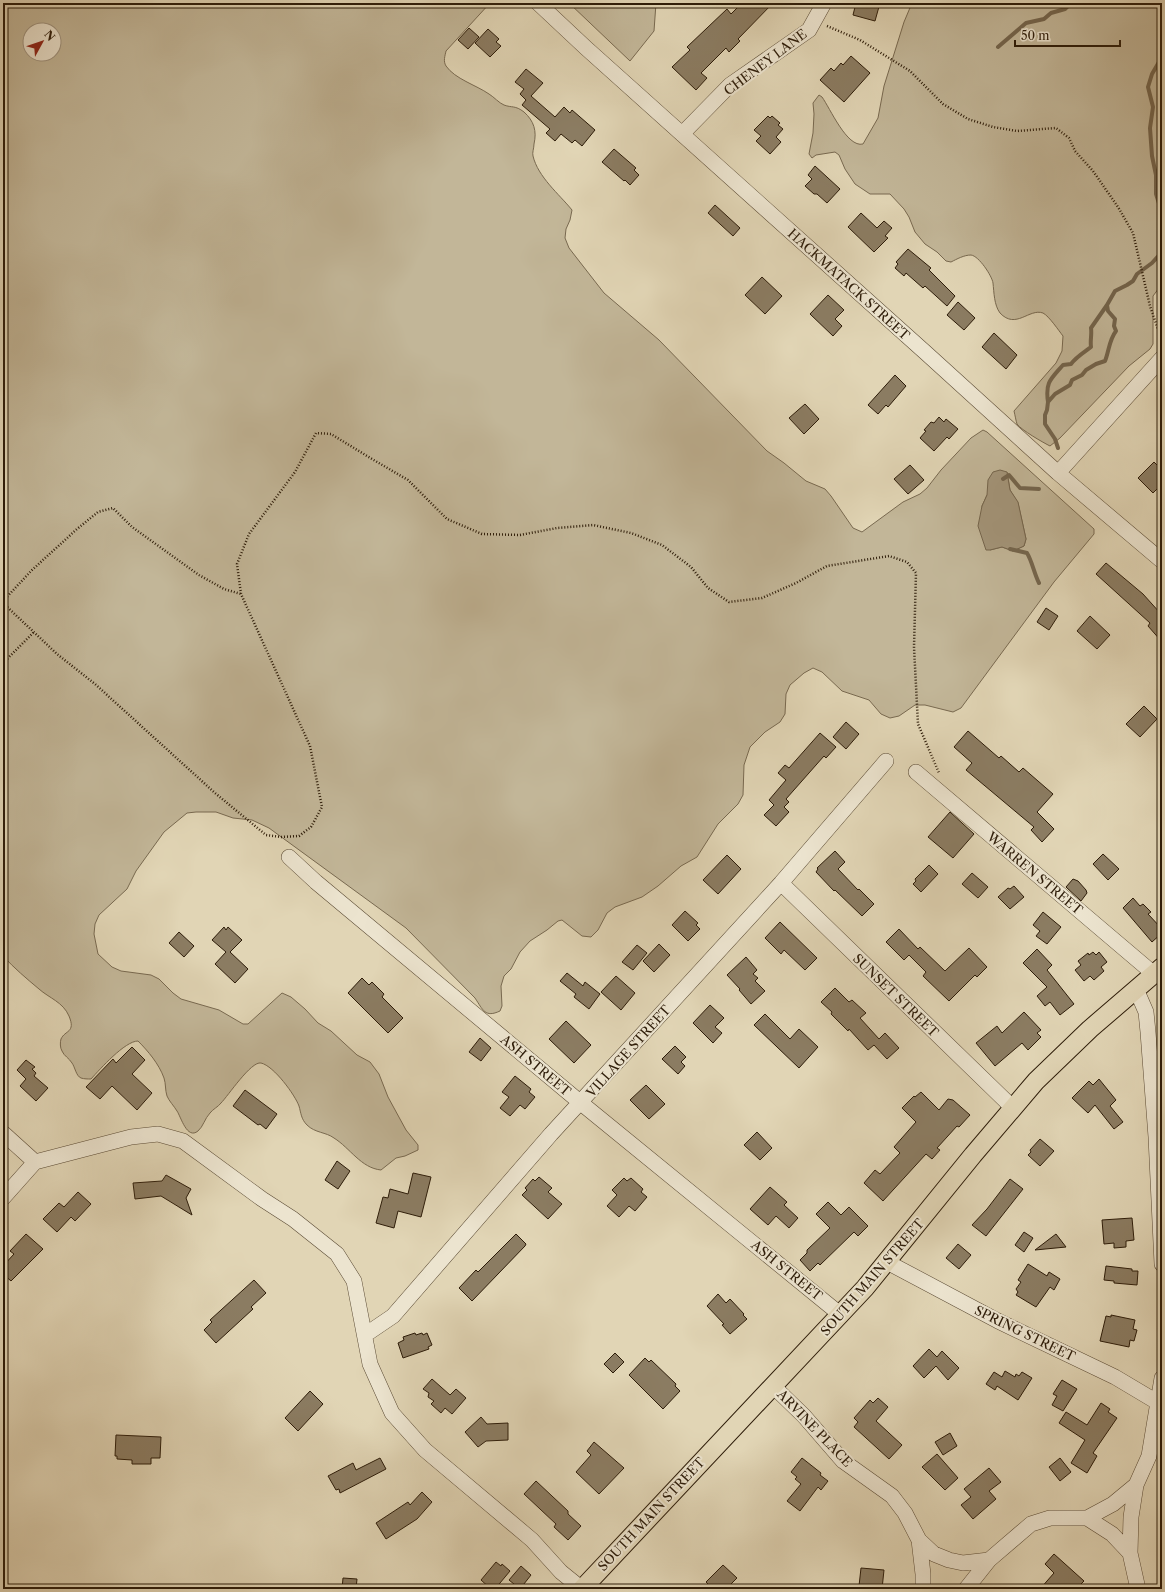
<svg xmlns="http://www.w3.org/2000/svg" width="1165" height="1592" font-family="'Libre Caslon Text',serif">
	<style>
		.green { fill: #c2b698; stroke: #786950; fill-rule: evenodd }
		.water { fill: #a4967b; stroke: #74654d }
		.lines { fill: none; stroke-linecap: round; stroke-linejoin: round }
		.stream { stroke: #74654d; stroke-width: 4 }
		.building { fill: #8b7c62; stroke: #2d1c09 }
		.minor-casing { stroke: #5a4a34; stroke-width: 16 }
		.major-casing { stroke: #2d1c09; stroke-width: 20 }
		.path { stroke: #2d1c09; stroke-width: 2.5; stroke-dasharray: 1 2; stroke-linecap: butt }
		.minor { stroke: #ece4cf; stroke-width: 15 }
		.major { stroke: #e1d5b5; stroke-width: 18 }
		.labels { text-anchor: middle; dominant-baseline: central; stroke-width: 4; stroke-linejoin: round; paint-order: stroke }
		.street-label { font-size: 13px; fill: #2d1c09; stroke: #ece4cf }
	</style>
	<rect width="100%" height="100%" fill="#e1d5b5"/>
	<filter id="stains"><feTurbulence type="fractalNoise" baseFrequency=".005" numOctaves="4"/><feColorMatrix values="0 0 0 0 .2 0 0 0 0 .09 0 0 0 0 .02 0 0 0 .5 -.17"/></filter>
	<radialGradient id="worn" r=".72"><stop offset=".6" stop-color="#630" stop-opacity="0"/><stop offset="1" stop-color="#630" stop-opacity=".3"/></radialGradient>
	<path class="green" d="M3,3H490L446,51C445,56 443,61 446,66C455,79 476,85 489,94C494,97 499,103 504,105C512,108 515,105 524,112C534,121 537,131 534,144C534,148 532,153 533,156C538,177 559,194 572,210L570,220L566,229L565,238L569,248L604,293L659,340L767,451L784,463L806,481L825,489L831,496L853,528L862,532L903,502L920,494L927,488L941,470L971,438L983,430L987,432L1094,529V534L1054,582L961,708L953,712L925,705H915L899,716L890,718L881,714L869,700L842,691L822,672L813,668L804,673L790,685L786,694L785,714L780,722L765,732L750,747L744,765L743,795L738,804L718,824L697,857L681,866L658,886L642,897L615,907L607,913L598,930L591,937L582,936L562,920L558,921L547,930L530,941L520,952L511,969L504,976L501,986L502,1006L500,1011C485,1018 483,1010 475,998L406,928L269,828L252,820L233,818L216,812H196L187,813L164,832L136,871L127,889L99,915L95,924L94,934L98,954L112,967L121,971L151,975L159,979L173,993L181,999L219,1010L243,1024H248L282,993L291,997L305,1009L318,1023L331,1031L357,1055L370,1062L379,1074L388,1097L406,1130L418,1145V1150L405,1156L396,1158L381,1170C361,1168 350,1148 334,1138C326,1132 315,1133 307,1125C301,1119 301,1113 299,1106C295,1095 274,1066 261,1063C251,1061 228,1096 221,1103C218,1107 213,1109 210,1113C205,1118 203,1127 198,1131C187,1140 181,1117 177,1111C174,1106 169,1101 167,1096C165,1090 166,1084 164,1078C159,1064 148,1051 138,1041C125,1041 100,1069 91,1079C88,1079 84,1079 81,1078C76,1076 75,1067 72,1063C69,1058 64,1056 62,1051C60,1048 60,1042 61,1039C65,1030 76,1033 69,1016C63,1002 49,998 39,989C27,979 14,968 3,956ZM30,30H54V54H30ZM1007,472L1010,490L1018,503L1026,539L1024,546L1013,551L1002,547L990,550L982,506L987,495Z
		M569,3H656L654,31L630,61Z
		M912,3H1162V284L1153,296V344L1150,349L1129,366L1060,438L1050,446C1044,443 1021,430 1017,424C1016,421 1015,415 1014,411L1056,363L1062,351L1063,336C1059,331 1049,316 1043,313C1029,308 1016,330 1000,313C994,305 994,292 993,283C992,276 979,256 971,255C964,255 957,259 951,262L946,261L937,252L925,244L915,232L909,217L904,209L890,194H870L855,184L845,169L839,155L835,152L816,155L812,158L809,154L813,133L814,114L813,103L819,95L822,97C830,108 847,148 863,144L878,118L884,86L904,22Z"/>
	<path class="water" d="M1000,470L1007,472L1010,490L1018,502L1026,539L1024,546L1013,551L1002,547L990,550H986L978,526L982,506L987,495L988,480L993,472Z"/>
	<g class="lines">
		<path class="stream" d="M998,47L1026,23L1044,19L1051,13L1065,9L1071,3
			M1162,60L1159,62L1152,74L1148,87L1153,107L1150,128L1152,156L1156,175V194L1161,210L1162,233
			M1048,402C1045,382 1051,379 1063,365L1071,364C1076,357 1083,353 1091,347C1090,340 1092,335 1091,328L1107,305
			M1058,448L1055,439L1045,424V415L1047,410L1048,402L1055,394L1070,385L1072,380L1082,375L1086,370L1096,364L1105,361C1109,351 1109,340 1116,331L1114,326L1115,319L1108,311L1107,305L1115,291L1127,285L1133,281L1137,274L1152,263L1162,252
			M1003,479L1009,475L1020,488L1039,489
			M1010,549L1027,553C1032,561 1034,573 1039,583"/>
	</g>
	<path class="building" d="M742,3H773L738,39L740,41L729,52L726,48L701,73L707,78L696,90L672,67L690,50L687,47L727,9L731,14Z
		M856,3H880L875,21L853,15Z
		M469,28L479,37L468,49L458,40Z
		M488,29L499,39L496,42L501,46L490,57L475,43Z
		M851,56L870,73L844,102L820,80L831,68L834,71L841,63L843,65Z
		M526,69L543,83L531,96L555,117L564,107L570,113L572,110L595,130L582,146L575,140L572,143L561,134L555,141L546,133L550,129L522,105L526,100L520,94L524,89L515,82Z
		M768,116L770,118L772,116L780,123L778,125L783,129L776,137L781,142L770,154L756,141L761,136L754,130Z
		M614,149L636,168L634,170L639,175L630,185L625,180L624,181L602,162Z
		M815,166L840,189L827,203L817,194H814L805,186L812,179L808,175Z
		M715,205L740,228L733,236L708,213Z
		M861,213L877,228L884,221L892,228L885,236L888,238L874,252L848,227Z
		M908,249L931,268L929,270L955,296L947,306L925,286L923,288L906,273L904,276L895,268L898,264L896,262Z
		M762,277L782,296L765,314L745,295Z
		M828,295L844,310L835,319L842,326L833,336L810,314Z
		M958,302L975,318L964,330L947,315Z
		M994,333L1017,355L1006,369L982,347Z
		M895,375L906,386L888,407L886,405L878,414L868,405Z
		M805,404L819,419L804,434L789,418Z
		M939,417L944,422L946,419L958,429L949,439L947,437L934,451L920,438L926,431L924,430L931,422L934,423Z
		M1154,462L1162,470V484L1153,493L1138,478Z
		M910,465L924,480L908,494L894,479Z
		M1106,563L1143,594L1161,614L1162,613V642L1148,626L1150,623L1096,574Z
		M1046,608L1058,616L1049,630L1037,622Z
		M1090,616L1110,635L1097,649L1077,631Z
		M1144,706L1157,719L1140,737L1126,724Z
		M846,722L859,734L846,749L833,737Z
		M968,731L999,758L1001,756L1019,772L1023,768L1053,794L1037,812L1054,829L1042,842L1031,830L1034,827L966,770L972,763L954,747Z
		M820,733L836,747L826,758L824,756L786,799L789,802L784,807L789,812L776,826L764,815L774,805L769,800L786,780L778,773L785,765L789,768Z
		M950,812L974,834L953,858L928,837Z
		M835,851L845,862L838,869L858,890L859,889L874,904L862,916L835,890L834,891L816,872L818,869L817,868Z
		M1103,854L1119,869L1108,880L1093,864Z
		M727,855L741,869L718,894L703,880Z
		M929,865L938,874L921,892L913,884L916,881L915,879Z
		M972,873L988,887L978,898L962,884Z
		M1073,879L1078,881L1086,890L1087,893L1081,901L1066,887Z
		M1014,886L1024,897L1010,909L998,897L1008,888L1010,889Z
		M1133,898L1140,906L1143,904L1151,912L1148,914L1162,929V933L1152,942L1123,908Z
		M685,911L698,923L696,925L700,929L688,941L672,925Z
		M1043,912L1061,927L1047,944L1036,936L1040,931L1033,925Z
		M780,922L817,958L805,970L784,950L781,954L765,938Z
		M224,927L226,930L228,927L242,940L230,952L248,969L235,983L215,964L226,952L212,940Z
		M899,929L918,949L920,947L945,971L969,948L987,967L977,977L975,975L949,1001L923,976L926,972L909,955L904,960L886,942Z
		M179,932L194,946L184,957L169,943Z
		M659,944L670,955L654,972L643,961Z
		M637,945L647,953L633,970L622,962Z
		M1037,949L1052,965L1047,970L1074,1004L1060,1015L1050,1002L1045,1006L1037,996L1047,987L1023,963Z
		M1093,952L1096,955L1099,952L1107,962L1101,967L1104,971L1094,980L1090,976L1084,981L1075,970L1081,965L1078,961L1088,953L1089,955Z
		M746,957L757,970L753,974L758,978L755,981L765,991L751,1004L739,990L740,989L727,975Z
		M567,973L583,986L585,982L600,994L589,1009L574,997L576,994L560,981Z
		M616,976L635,993L621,1010L601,992Z
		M362,978L369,985L372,982L384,994L382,997L403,1018L388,1033L348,993Z
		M835,988L849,1002L852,1000L866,1013L860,1018L879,1039L885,1033L899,1048L887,1059L874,1045L868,1050L849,1029L848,1031L831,1014L832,1012L821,1002Z
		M710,1005L724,1018L715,1027L722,1033L713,1043L693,1023Z
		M1024,1012L1041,1030L1037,1033L1041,1037L1028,1050L1022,1043L995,1066L976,1043L997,1026L1002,1033Z
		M765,1014L790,1039L799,1029L818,1047L799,1068L754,1025Z
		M566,1021L591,1045L574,1063L549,1039Z
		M480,1038L491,1048L481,1061L469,1052Z
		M675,1046L686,1057L681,1062L685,1066L678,1074L662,1059Z
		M132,1047L145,1060L132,1074L152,1093L137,1110L112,1086L100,1099L86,1087L113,1059L116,1063Z
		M26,1060L35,1067L32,1069L36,1073L34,1076L48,1088L36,1101L20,1086L26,1079L17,1070Z
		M515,1076L531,1089L529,1092L535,1097L525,1109L520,1105L510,1116L500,1108L509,1097L502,1092Z
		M1099,1079L1116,1100L1110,1106L1123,1122L1114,1129L1095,1105L1088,1113L1072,1098L1089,1081L1093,1085Z
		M646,1085L665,1104L649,1119L630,1100Z
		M245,1090L277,1114L266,1129L260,1124L258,1125L233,1106Z
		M921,1092L939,1110L948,1099L953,1100L970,1115L959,1127L957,1126L937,1148L940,1150L932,1159L926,1154L883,1201L864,1183L875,1170L880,1174L900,1153L894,1147L916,1122L902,1108L914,1096L915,1097Z
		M757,1132L772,1148L760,1160L744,1145Z
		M1040,1139L1054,1151L1040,1166L1028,1155L1031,1152L1030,1150Z
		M337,1161L350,1171L338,1189L325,1180Z
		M413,1173L431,1177L421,1217L398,1211L394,1228L376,1223L383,1197L388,1198L390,1189L408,1194Z
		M166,1175L191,1189L186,1198L192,1215L161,1196L135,1199L133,1183L162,1181Z
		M539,1177L552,1188L548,1192L562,1204L548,1219L522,1195L527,1190L525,1188L533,1179L535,1181Z
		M624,1178L627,1181L631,1178L643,1189L641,1192L647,1197L635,1211L629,1206L619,1217L607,1206L617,1195L612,1190Z
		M1010,1179L1023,1189L986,1236L972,1225L987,1209Z
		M770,1187L787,1202L784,1205L798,1218L789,1228L776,1216L768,1225L750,1209Z
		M78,1192L91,1204L75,1221L71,1217L57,1232L43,1219L59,1203L64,1207Z
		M828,1202L841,1215L849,1207L868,1226L858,1236L854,1232L820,1265L818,1263L810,1271L800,1260L807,1253V1250L830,1228L816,1214Z
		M1132,1218L1134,1240L1126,1241V1247L1114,1248V1243L1104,1244L1102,1220Z
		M1024,1232L1033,1238L1024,1252L1015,1245Z
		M26,1234L43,1249L11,1281L3,1274V1266L14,1254L10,1251Z
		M516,1234L526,1244L525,1246L472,1301L459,1288L476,1270L478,1272Z
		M1056,1234L1066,1247L1035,1250Z
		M958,1244L971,1255L959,1269L946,1258Z
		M1028,1264L1047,1276L1049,1272L1060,1279L1054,1290L1050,1287L1036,1307L1016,1295L1018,1292L1016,1289L1021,1282L1018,1280Z
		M1106,1266L1132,1269V1271H1138L1137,1285L1114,1283V1281L1104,1280Z
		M254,1280L266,1293L251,1307L253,1309L216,1343L204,1330L212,1322L210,1320Z
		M718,1294L726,1303L730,1299L744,1314L743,1315L747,1319L730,1334L722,1325L724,1324L707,1306Z
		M1111,1315L1135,1320L1133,1329L1137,1330L1134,1341L1130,1340L1129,1347L1100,1341L1106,1316L1111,1317Z
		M415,1333L416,1335L422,1333L423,1335L427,1333L432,1345L428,1347L429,1349L403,1358L398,1343L404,1340L403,1337Z
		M929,1349L937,1357L942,1351L959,1368L948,1380L936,1366L924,1378L913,1366Z
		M615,1353L624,1362L613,1373L604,1364Z
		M645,1358L649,1362L651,1360L676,1384L675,1386L680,1391L663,1409L629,1375Z
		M1005,1371L1015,1377L1016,1374L1019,1376L1022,1372L1032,1378L1018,1400L997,1386L995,1390L986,1384L994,1372L1002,1377Z
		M432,1379L450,1395L456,1389L466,1398L452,1414L445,1408L441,1413L431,1404L434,1401L428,1397L429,1393L423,1389Z
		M1062,1380L1077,1389L1063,1411L1052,1405L1057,1396L1053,1394Z
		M310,1391L323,1404L298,1431L285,1418Z
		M878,1398L888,1407L876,1421L902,1445L889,1459L854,1427L858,1422L854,1418L870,1400L873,1403Z
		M1101,1403L1110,1409L1108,1412L1117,1418L1093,1453L1097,1456L1087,1473L1071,1463L1085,1440L1059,1423L1066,1412L1087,1425Z
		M481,1417L487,1424L508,1423V1440L486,1441L478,1447L465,1432Z
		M950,1433L957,1446L943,1455L935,1442Z
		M116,1435L161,1437L160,1458H151V1464H132V1460L117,1459V1456H115Z
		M594,1442L624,1468L599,1494L576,1472L591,1455L587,1451Z
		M937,1454L958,1478L945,1490L922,1467Z
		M380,1458L386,1469L340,1493L339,1489L336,1490L328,1476L353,1463L356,1470Z
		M802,1458L821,1473L820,1475L828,1481L821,1490L818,1487L800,1511L787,1501L801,1484L795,1479L797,1477L791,1472Z
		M1060,1458L1071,1472L1060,1481L1049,1467Z
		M989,1468L1001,1482L989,1491L996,1499L973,1519L961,1505L971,1497L964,1489Z
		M536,1481L568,1511V1514L581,1526L568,1540L554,1527L556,1524L524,1494Z
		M422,1492L432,1502L417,1519L386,1539L376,1523L408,1502L410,1505Z
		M1054,1554L1084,1581L1076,1589H1040L1054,1573L1045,1564Z
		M496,1562L501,1566L502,1564L510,1571L495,1589H491L481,1580Z
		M723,1565L737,1578L726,1589H713L706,1582Z
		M521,1566L531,1575L520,1589L509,1580Z
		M861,1568L884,1570L882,1589H865L866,1587L859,1586Z
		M343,1578L357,1579L356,1589H342Z"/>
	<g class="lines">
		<g class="minor-casing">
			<path id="minor" d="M538,3L586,48L926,353L1058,473L1162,561
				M682,134L730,85L809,30L824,3
				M1058,473L1162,358
				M916,772L1154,974
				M289,857L316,882L581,1103L841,1315
				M781,883L1012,1107
				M1136,989L1146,1012L1148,1032L1156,1137L1162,1264
				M3,1133L35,1162L131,1137L158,1134L183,1141L262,1199L293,1219L337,1254L354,1281L370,1364L392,1413L425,1450L532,1540L561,1572L582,1589
				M3,1198L35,1162
				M887,1262L998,1321L1115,1377L1162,1405
				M365,1335L393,1316L551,1134L781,883L886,761
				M773,1386L804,1416L843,1461L892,1496L905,1513L919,1540L923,1574V1589
				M1087,1518L1112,1534L1130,1553
				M919,1540L934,1554L949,1560L963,1563L989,1560L1031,1524L1050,1518H1087L1113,1504L1136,1485
				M966,1589L989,1560
				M1138,1589L1130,1553L1131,1517L1136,1485L1149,1456L1162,1378"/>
		</g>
		<g class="major-casing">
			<path id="major" d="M582,1589L865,1288L973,1155L1036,1081L1090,1029L1162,967"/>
		</g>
		<path class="path" d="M827,26L860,40L910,71L943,104L968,119L993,127L1017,131L1056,128L1069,138L1075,151L1093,171L1118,207L1133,233L1150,306L1162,341
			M3,601L32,570L77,529L98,512L113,508L132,527L199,575L224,589L241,594
			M3,603L57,654L95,684L215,793L266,835L281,837L299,836L311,827L322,807L310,746L241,594L237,564L249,534L295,472L316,433L331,434L372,459L408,480L447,519L482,534L520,535L557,528L593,525L631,533L662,545L691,567L708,588L729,602L762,598L796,583L827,566L889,556L907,562L916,573L914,647L918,724L939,773
			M3,663L34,632"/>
		<use href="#minor" class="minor"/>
		<use href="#major" class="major"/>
	</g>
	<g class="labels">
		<g class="street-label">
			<text transform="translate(765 62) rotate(-37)">CHENEY LANE</text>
			<text transform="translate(849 284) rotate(42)">HACKMATACK STREET</text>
			<text transform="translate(1035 873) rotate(40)">WARREN STREET</text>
			<text transform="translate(896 995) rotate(44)">SUNSET STREET</text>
			<text transform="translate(628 1051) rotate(-48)">VILLAGE STREET</text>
			<text transform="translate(536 1065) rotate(40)">ASH STREET</text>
			<text transform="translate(787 1270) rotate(39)">ASH STREET</text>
			<text transform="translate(872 1277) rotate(-49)">SOUTH MAIN STREET</text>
			<text transform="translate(1025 1333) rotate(26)">SPRING STREET</text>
			<text transform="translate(815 1428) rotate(46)">ARVINE PLACE</text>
			<text transform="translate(651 1514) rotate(-47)">SOUTH MAIN STREET</text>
		</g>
	</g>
	<rect width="1165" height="1592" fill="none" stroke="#e1d5b5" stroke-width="16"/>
	<rect x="4" y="4" width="1157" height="1584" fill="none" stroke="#2d1c09" stroke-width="2"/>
	<rect x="8" y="8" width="1149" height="1576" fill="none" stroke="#2d1c09"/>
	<g transform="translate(42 42) rotate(50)"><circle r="19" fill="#ece4cf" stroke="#a09480"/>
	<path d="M0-3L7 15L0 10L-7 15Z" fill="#8f2418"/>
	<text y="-6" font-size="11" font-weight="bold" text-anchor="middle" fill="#2d1c09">N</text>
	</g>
	<path d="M1015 40v6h105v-6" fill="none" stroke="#2d1c09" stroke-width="2"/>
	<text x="1021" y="40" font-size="12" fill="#2d1c09" stroke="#ece4cf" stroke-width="3" paint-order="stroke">50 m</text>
	<rect width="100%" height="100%" filter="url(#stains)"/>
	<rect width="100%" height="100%" fill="url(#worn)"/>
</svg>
